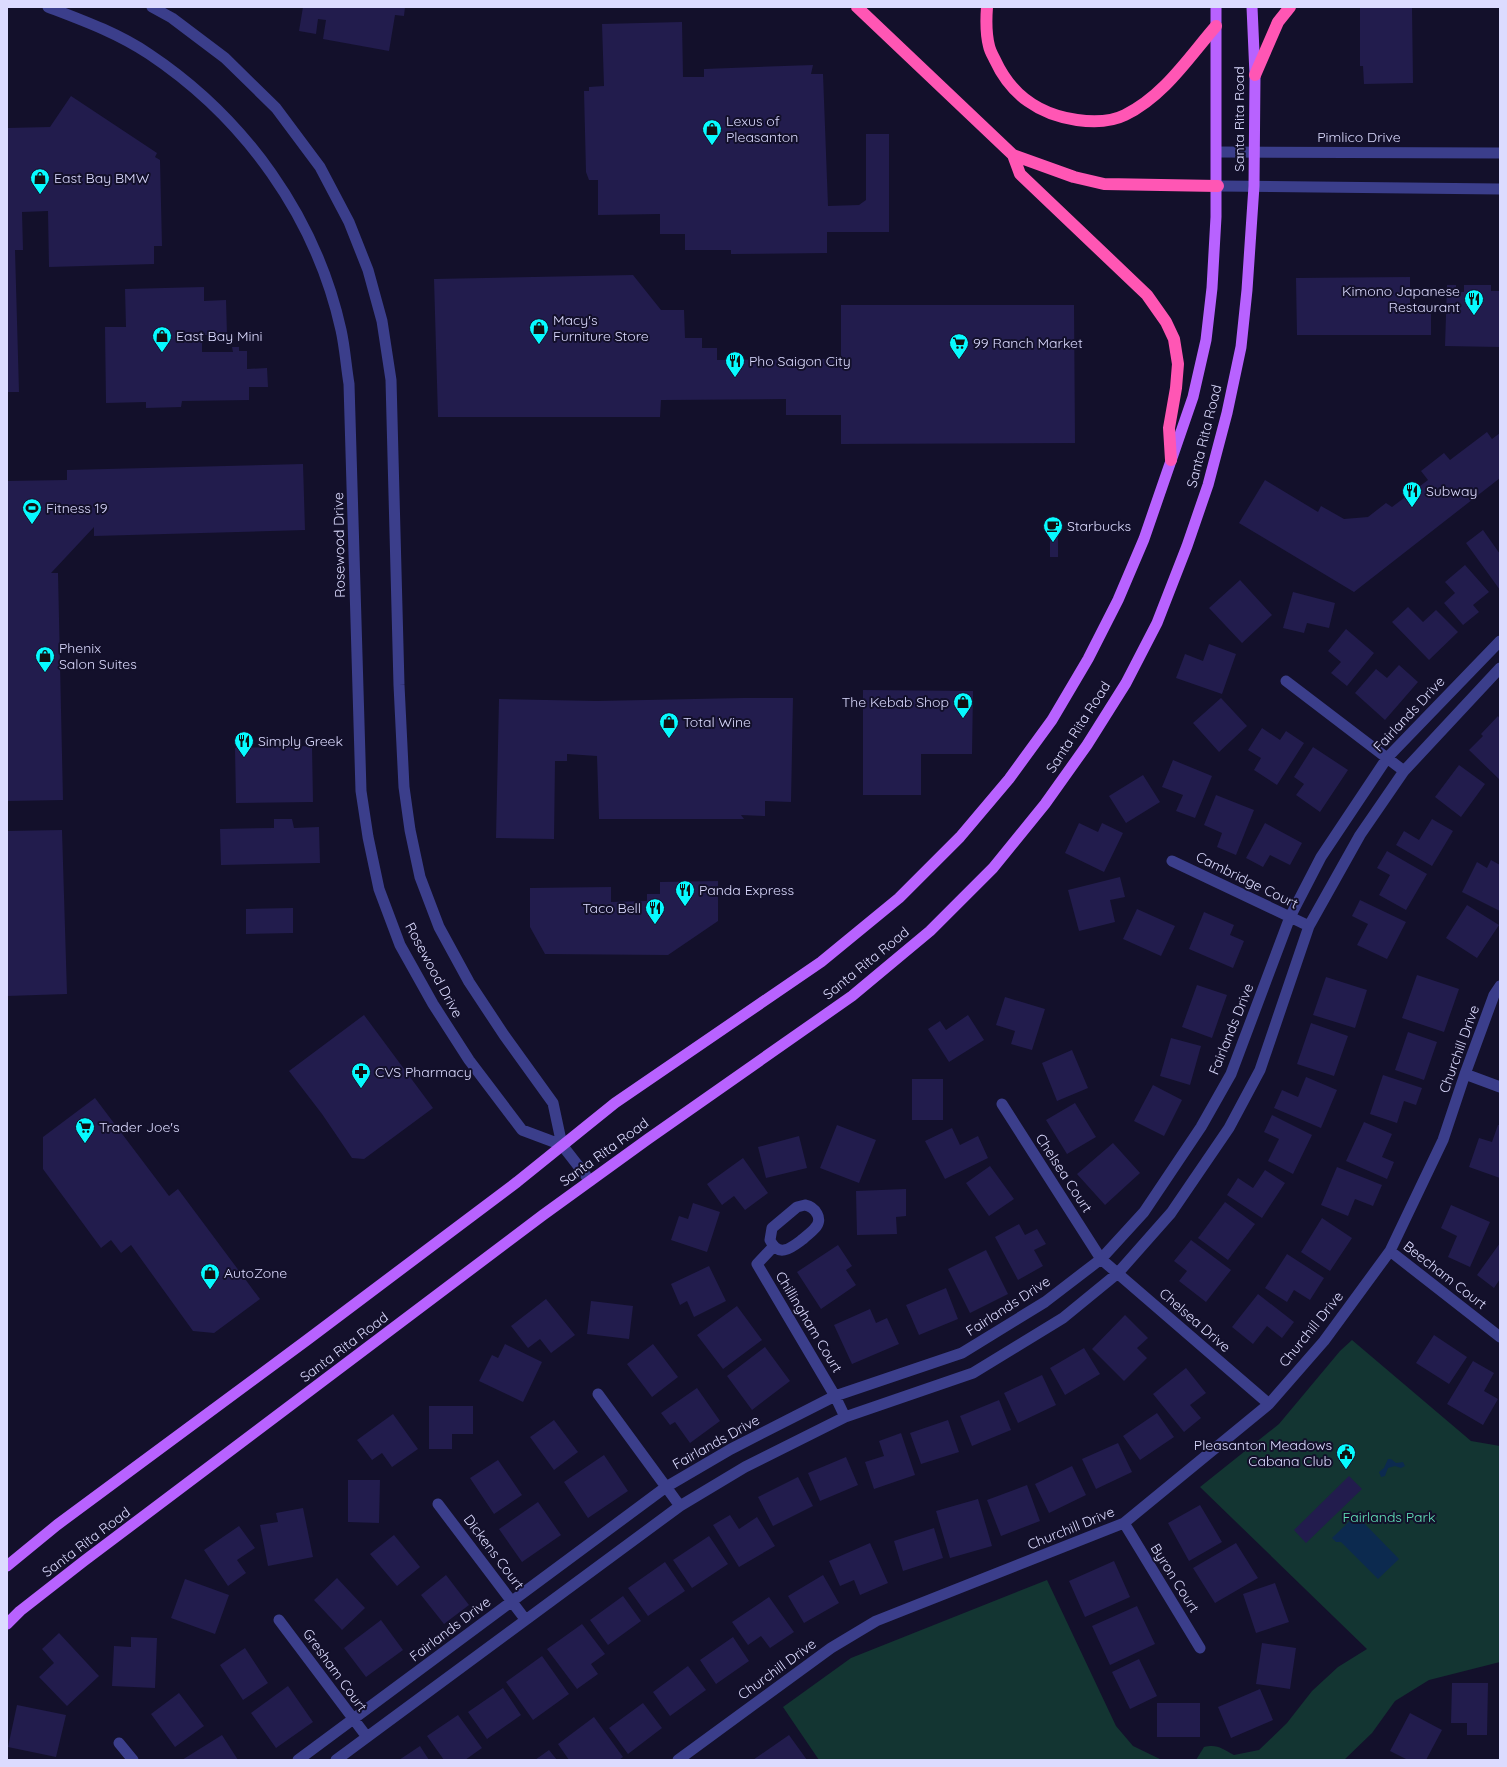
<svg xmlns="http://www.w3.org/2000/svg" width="1507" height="1767" font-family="Quicksand,sans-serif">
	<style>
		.green { fill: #133532 }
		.water { fill: #0c2a4f }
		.building { fill: #221c4d }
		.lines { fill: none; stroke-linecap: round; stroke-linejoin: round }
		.minor { stroke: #3b3e8b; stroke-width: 11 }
		.primary { stroke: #b862ff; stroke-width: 11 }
		.motorway { stroke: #ff56b4; stroke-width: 12 }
		.labels { text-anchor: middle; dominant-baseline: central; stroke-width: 4; stroke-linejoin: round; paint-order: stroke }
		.street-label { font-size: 14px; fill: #dcdbff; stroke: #13102b }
		.poi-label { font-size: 14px; fill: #dcdbff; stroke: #13102b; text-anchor: start }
		.park-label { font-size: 14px; fill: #63e3b9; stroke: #13102b }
	</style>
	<rect width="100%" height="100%" fill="#13102b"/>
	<path class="green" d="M1352,1340L1471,1441L1500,1446V1662L1429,1680L1395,1701L1372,1733L1344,1760H1196L1204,1747C1218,1744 1222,1749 1234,1755L1259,1750L1287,1723L1312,1691L1338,1667L1367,1649L1200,1487L1279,1424L1340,1351Z
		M1047,1580L1116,1726L1133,1746L1162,1760H819L783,1707L851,1658Z"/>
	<path class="water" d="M1388,1459H1391L1396,1463L1403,1462L1405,1466L1401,1468L1395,1466L1388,1468L1385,1476L1381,1477L1379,1472L1384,1468Z
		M1358,1513L1362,1517L1363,1522L1399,1559L1378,1579L1341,1542H1336L1332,1538Z"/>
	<path class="building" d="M303,7H405L404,16L395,15L389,51L323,39L326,20L318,19L316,34L299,31Z
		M1360,7H1412L1413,83L1364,84L1363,66H1360Z
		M682,22L683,77H704V69L813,65L811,74H823L828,206L859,205L866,200V134H889V232H827V253L731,254V250H685V234H660V214L598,215V180H589L586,172L584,91H589V87L604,86L602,24Z
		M71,96L157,153L155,157L160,160L162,246H154V264L49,267L48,211L22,212L23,250H15L19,392H7V128L50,127Z
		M633,275L661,310H684L685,338H702V348H717V360L841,359V305H1074L1075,443L841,444V415H786V399L661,400L660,417H438L434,279Z
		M1410,277V305H1431V335H1297L1296,278Z
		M1447,285H1456V292H1464V285H1491V291H1500V347L1445,346Z
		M204,287V301L226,300L227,335H202V352H233L232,347H239V351H247V369L267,368L268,387H249V400L182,401L181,407L146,408V402L106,403L105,327H126L125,289Z
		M1487,432L1492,439L1500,433V478L1354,592L1239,523L1265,480L1318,512L1321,506L1344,519L1368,517L1386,503L1392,507L1428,480L1421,471L1444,453L1450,460Z
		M303,464L305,530L94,536V527L51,573H58L63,800L7,801V481L67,480V470Z
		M1050,523H1058V557H1050Z
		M1483,530L1500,554V590L1466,543Z
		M1465,565L1489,592L1473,605L1479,612L1463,625L1444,603L1455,593L1445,582Z
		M1240,580L1272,615L1242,643L1209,608Z
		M1293,592L1335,603L1329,628L1307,623L1304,633L1283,628Z
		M1408,607L1423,622L1436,610L1458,632L1429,660L1392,622Z
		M1346,629L1374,653L1347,686L1331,673L1341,662L1328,651Z
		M1209,644L1236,654L1222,694L1176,678L1185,654L1203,661Z
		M1399,665L1418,682L1385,720L1355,693L1376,669L1387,678Z
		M863,690L973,691L972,754H921V795H863Z
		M743,698H793L791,802L765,801V816L741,815L744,819H599L597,756L567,754V761H555L554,839L496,838L499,699L597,701Z
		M1221,698L1247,726L1219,752L1193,723Z
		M1498,716L1500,719V780L1469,750L1483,736L1481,734Z
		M1262,728L1280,740L1286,731L1304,743L1277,785L1254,770L1261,758L1248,750Z
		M312,746L313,802L236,803L235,748Z
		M1313,747L1348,770L1320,812L1296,795L1304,784L1294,777Z
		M1173,760L1212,776L1195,818L1176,811L1183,795L1162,787Z
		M1459,765L1485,784L1461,817L1435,797Z
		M1143,775L1160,802L1126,823L1109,796Z
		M1216,795L1254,810L1236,855L1217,847L1222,833L1204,825Z
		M274,819H292L294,828L319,827L320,863L221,865L220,829L274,828Z
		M1432,819L1453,831L1432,866L1396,845L1404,831L1419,840Z
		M1079,823L1098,832L1102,823L1123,833L1104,872L1065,853Z
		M1265,823L1302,843L1290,865L1270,855L1263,867L1246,858Z
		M62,830L67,994L7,996V831Z
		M1387,851L1427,874L1406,910L1379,895L1390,875L1377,868Z
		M1491,860L1500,865V911L1462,892L1477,862L1487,868Z
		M1120,877L1125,897L1110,900L1115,922L1079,931L1068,890Z
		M718,881V921L668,955L545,954L530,927V888L611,887V902L647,901V894H660V882Z
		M1360,900L1406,922L1387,959L1357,945L1368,924L1352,916Z
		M1467,905L1499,925L1477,958L1446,938Z
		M293,908V933L246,934V909Z
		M1137,909L1175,926L1161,956L1123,939Z
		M1204,912L1234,925L1230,935L1244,941L1233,968L1189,949Z
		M1417,975L1459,989L1444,1032L1402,1018Z
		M1326,977L1367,990L1355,1028L1313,1015Z
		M1197,985L1227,995L1212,1038L1182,1027Z
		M1005,997L1045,1009L1032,1050L1011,1044L1015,1031L996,1025Z
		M364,1015L433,1108L364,1159L352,1158L322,1114L289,1071Z
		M968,1015L984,1040L949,1062L928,1029L940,1021L946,1030Z
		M1311,1023L1348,1036L1334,1076L1297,1064Z
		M1408,1032L1437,1042L1424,1080L1395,1070Z
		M1171,1038L1201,1046L1190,1085L1160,1076Z
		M1072,1050L1088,1088L1057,1101L1042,1063Z
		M1383,1075L1422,1088L1416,1105L1404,1101L1397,1123L1370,1114Z
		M1306,1077L1337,1090L1321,1128L1274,1108L1282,1090L1298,1097Z
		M912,1079H943V1120H912Z
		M1153,1085L1182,1100L1164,1136L1134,1121Z
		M95,1098L169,1196L178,1189L260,1299L214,1333L193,1331L131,1245L121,1253L111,1240L101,1248L43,1169V1137Z
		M1075,1103L1096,1137L1067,1154L1046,1120Z
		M1272,1115L1312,1135L1293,1174L1268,1161L1279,1139L1264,1132Z
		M1364,1122L1392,1134L1382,1157L1394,1162L1387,1179L1346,1161Z
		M837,1125L876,1140L859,1183L820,1168Z
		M1498,1125H1500V1178L1469,1167L1479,1138L1492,1142Z
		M952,1128L960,1145L978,1136L988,1158L945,1179L925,1141Z
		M799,1136L807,1168L766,1178L758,1147Z
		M1113,1143L1140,1173L1105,1205L1077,1174Z
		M743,1158L768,1193L745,1210L734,1196L722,1205L707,1184Z
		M990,1166L1014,1199L989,1216L966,1183Z
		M1337,1167L1382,1185L1373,1206L1355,1199L1348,1216L1321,1205Z
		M1265,1170L1285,1183L1262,1218L1227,1195L1238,1178L1253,1188Z
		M906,1189V1216L896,1217L897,1234L857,1235L856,1191Z
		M1225,1202L1255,1224L1228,1260L1198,1238Z
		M693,1203L720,1212L707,1252L671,1240L679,1216L688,1219Z
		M1451,1205L1490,1222L1470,1267L1448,1257L1457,1236L1441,1228Z
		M1322,1218L1352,1238L1330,1271L1301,1252Z
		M1019,1224L1025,1235L1037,1229L1046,1244L1034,1250L1043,1266L1018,1280L995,1237Z
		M1191,1240L1231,1270L1206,1302L1179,1281L1187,1271L1174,1261Z
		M1500,1243V1279L1494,1288L1477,1275Z
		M838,1245L852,1266L846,1270L856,1285L821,1309L797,1272Z
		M986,1250L1008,1294L970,1313L948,1269Z
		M1287,1254L1324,1278L1310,1300L1294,1290L1287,1302L1265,1288Z
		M709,1266L726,1301L694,1317L687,1301L680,1305L671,1284Z
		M946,1288L958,1319L919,1335L906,1305Z
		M1258,1294L1294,1322L1282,1338L1267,1326L1253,1344L1232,1327Z
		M546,1299L575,1335L551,1353L540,1339L528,1348L511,1326Z
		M591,1301L633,1306L629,1339L587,1334Z
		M737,1306L762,1340L723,1369L697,1335Z
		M870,1309L876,1323L887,1318L899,1344L852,1364L834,1325Z
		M1125,1315L1148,1338L1137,1348L1147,1358L1124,1381L1092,1349Z
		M1434,1335L1467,1357L1449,1384L1416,1363Z
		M505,1344L542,1362L523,1402L479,1381L492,1355L498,1358Z
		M653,1344L678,1377L652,1397L627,1364Z
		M765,1347L790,1381L752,1410L727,1376Z
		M1084,1348L1100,1374L1065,1395L1050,1368Z
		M1473,1361L1494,1373L1484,1391L1498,1399L1483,1425L1447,1404Z
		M1186,1368L1206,1393L1190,1405L1201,1418L1184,1432L1153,1394Z
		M1042,1375L1056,1405L1018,1423L1004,1393Z
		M697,1388L720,1421L690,1443L675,1422L670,1425L661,1413Z
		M999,1400L1011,1430L972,1446L960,1416Z
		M429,1406H473V1434H452V1449H429Z
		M1157,1413L1174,1437L1140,1460L1123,1436Z
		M393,1414L418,1449L392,1467L382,1453L372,1460L357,1440Z
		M554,1420L578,1452L554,1470L530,1437Z
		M948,1420L959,1452L921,1464L910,1433Z
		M901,1433L915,1475L874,1489L865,1462L884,1456L879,1441Z
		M1118,1443L1132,1472L1096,1489L1082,1459Z
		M604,1455L628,1491L588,1518L564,1482Z
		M846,1457L858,1485L820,1501L808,1473Z
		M498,1460L522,1495L494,1514L470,1478Z
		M1072,1466L1086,1495L1049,1513L1035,1484Z
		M1349,1476L1362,1489L1306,1543L1294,1530Z
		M798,1477L813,1506L773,1526L758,1497Z
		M348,1480H380L379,1523L348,1522Z
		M1027,1485L1040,1521L1001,1536L987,1500Z
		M978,1499L992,1546L950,1558L936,1511Z
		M538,1502L561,1535L522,1562L499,1529Z
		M1200,1505L1222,1542L1189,1561L1168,1523Z
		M303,1508L313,1557L268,1566L260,1525L278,1522L276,1513Z
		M730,1515L739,1529L757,1517L775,1546L739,1567L713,1525Z
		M239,1526L255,1548L237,1560L246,1573L228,1586L204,1550Z
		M934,1528L943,1558L903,1571L894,1541Z
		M394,1535L420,1567L397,1586L370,1554Z
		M709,1536L728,1564L692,1588L673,1560Z
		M870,1543L888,1583L860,1595L854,1580L840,1586L829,1561Z
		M1236,1543L1258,1578L1215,1603L1193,1568Z
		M1114,1561L1130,1597L1085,1617L1069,1581Z
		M665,1562L685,1591L648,1616L628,1588Z
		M446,1575L469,1605L444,1624L421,1595Z
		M823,1575L839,1603L804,1623L788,1596Z
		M337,1578L365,1608L342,1630L314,1600Z
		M185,1579L229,1595L215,1634L171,1618Z
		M1275,1583L1289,1622L1256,1633L1243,1594Z
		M623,1596L641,1621L608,1645L590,1620Z
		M769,1597L794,1632L770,1648L761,1636L748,1645L732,1622Z
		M1137,1606L1155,1644L1110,1665L1092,1626Z
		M381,1620L403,1650L366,1677L344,1648Z
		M582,1624L605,1654L591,1664L598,1674L577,1689L547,1649Z
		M59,1633L99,1676L67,1706L39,1677L54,1663L42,1649Z
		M131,1637L157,1638L155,1688L112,1686L114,1646L131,1647Z
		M733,1637L749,1661L716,1684L700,1660Z
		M1262,1643L1296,1648L1290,1689L1256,1684Z
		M245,1648L268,1683L243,1700L220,1665Z
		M542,1656L569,1694L533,1720L506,1682Z
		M1139,1659L1157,1696L1130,1709L1112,1672Z
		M688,1666L706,1690L670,1716L653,1692Z
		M1452,1683H1488L1487,1735H1467V1723H1451Z
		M288,1686L313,1722L276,1748L251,1713Z
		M503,1688L521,1715L487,1739L468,1712Z
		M1260,1689L1273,1720L1231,1738L1218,1707Z
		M179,1693L204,1726L175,1747L151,1714Z
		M643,1703L662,1728L628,1754L609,1728Z
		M1157,1703H1200V1737H1157Z
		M17,1705L66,1715L56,1757L8,1747Z
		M1410,1713L1442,1730L1426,1760H1408L1390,1751Z
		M458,1715L482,1748L465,1760H444L427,1736Z
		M594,1717L623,1757L619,1760H569L558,1744Z
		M222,1735L238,1760H182Z
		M789,1735L807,1760H753Z
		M420,1746L429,1760H399Z
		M549,1750L557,1760H535Z"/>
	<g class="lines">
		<path class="minor" d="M48,7C82,20 118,33 149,54C245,118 316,217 341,330C345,348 346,366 349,384L361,791L368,837L379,889L400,945L433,1004L469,1060L522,1130L562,1145
			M152,7L172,18L225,58L276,108L320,167L349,222L368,270L382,321L391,380L399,685L404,787L410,830L420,877L439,927L469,982L504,1035L553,1103L562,1145L590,1181
			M1217,152L1500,153
			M1218,186L1500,189
			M1286,681L1404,771
			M1172,861L1309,926
			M1465,1074L1500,1087
			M1002,1104L1101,1259L1269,1404
			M805,1205C815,1207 824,1219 815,1228C812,1232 807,1235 803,1239C792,1247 779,1259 770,1240L772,1228L797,1207Z
			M774,1246L757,1264L835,1396L845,1417
			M1390,1251L1500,1337
			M598,1394L680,1506
			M438,1504L525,1619
			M1124,1523L1200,1648
			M279,1620L367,1737
			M119,1743L133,1760
			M298,1760L666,1487L731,1449L835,1396L962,1353L1045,1302L1101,1259L1144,1212L1201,1127L1231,1074L1290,917L1321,857L1387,758L1500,641
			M336,1760L680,1506L745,1467L845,1417L973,1373L1063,1318L1118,1273L1171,1213L1229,1128L1260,1070L1309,926L1360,835L1404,771L1500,668
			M678,1760L831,1648L876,1621L1124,1523L1269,1404L1324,1341L1390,1251L1443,1140L1465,1074L1494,995L1500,986"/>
		<path class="primary" d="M7,1566L57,1525L307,1340L517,1182L615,1103L821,962L899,898L960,837L1009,779L1052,720L1088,659L1118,600L1144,539L1193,397L1206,340L1212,288L1216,217V7
			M7,1624L20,1611L84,1561L543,1215L648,1139L852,996L930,931L993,868L1045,804L1087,745L1126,683L1157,623L1187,546L1208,485L1227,413L1241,347L1247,290L1254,186L1255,75L1252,7"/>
		<path class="motorway" d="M857,7L1013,155L1074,177L1104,184L1218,186
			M987,7C986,20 986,34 989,46C990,51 993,56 995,60C1011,95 1040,115 1077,120C1092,122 1111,122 1125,115C1164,96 1189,57 1216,26
			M1255,75L1278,22L1290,7
			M1013,155L1020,174L1147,295L1166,322L1174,339L1178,364L1176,388L1169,428L1171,460"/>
	</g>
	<defs>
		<g id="shop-pin" transform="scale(1)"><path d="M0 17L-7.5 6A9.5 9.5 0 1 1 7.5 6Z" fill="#07faff" stroke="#13102b"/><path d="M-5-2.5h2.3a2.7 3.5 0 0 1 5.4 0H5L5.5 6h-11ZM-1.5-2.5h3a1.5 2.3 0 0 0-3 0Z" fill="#111"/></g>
		<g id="restaurant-pin" transform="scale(1)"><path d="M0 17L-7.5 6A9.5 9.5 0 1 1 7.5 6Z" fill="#07faff" stroke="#13102b"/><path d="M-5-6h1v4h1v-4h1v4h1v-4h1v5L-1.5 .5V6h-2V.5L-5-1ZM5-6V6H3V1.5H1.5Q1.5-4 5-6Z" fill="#111"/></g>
		<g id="supermarket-pin" transform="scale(1)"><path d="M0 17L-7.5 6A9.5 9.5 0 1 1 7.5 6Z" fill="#07faff" stroke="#13102b"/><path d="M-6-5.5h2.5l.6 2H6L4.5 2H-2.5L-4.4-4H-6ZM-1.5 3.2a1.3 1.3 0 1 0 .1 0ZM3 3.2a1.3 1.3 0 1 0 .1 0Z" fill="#111"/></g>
		<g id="stadium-pin" transform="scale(1)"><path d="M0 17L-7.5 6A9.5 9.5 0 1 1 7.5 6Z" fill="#07faff" stroke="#13102b"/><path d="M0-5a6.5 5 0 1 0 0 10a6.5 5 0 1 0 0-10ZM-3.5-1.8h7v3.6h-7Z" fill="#111"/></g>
		<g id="cafe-pin" transform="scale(1)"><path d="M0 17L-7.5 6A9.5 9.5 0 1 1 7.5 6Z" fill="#07faff" stroke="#13102b"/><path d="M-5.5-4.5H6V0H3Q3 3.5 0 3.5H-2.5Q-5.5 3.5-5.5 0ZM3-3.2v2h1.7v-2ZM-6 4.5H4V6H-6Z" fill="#111"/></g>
		<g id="pharmacy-pin" transform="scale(1)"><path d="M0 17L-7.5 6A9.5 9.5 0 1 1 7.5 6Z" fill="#07faff" stroke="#13102b"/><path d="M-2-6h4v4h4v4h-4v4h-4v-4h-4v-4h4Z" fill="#111"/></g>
		<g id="civic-pin" transform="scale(1)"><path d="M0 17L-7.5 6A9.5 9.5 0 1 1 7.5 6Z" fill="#07faff" stroke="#13102b"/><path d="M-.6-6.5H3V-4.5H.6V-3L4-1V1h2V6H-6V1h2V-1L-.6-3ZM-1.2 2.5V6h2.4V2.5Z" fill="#111"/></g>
	</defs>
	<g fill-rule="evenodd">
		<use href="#shop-pin" x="712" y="129"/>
		<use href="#shop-pin" x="40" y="178"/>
		<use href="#restaurant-pin" x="1474" y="299"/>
		<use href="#shop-pin" x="539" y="328"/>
		<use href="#shop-pin" x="162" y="336"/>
		<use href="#supermarket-pin" x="959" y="343"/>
		<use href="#restaurant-pin" x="735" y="361"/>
		<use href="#restaurant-pin" x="1412" y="491"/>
		<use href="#stadium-pin" x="32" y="508"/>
		<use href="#cafe-pin" x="1053" y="526"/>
		<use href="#shop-pin" x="45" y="656"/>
		<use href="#shop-pin" x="963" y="702"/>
		<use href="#shop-pin" x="669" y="722"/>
		<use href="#restaurant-pin" x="244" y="741"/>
		<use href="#restaurant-pin" x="685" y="890"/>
		<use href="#restaurant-pin" x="655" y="908"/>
		<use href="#pharmacy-pin" x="361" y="1072"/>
		<use href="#supermarket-pin" x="85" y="1127"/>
		<use href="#shop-pin" x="210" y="1273"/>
		<use href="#civic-pin" x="1346" y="1453"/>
	</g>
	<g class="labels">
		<g class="street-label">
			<text transform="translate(1239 119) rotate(-90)">Santa Rita Road</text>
			<text x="1359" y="137">Pimlico Drive</text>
			<text transform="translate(1204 436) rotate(-76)">Santa Rita Road</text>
			<text transform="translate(339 545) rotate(-91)">Rosewood Drive</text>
			<text transform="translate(1409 714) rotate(-47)">Fairlands Drive</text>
			<text transform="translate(1078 727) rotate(-57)">Santa Rita Road</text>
			<text transform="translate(1247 880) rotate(26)">Cambridge Court</text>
			<text transform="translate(866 963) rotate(-39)">Santa Rita Road</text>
			<text transform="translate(434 970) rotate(62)">Rosewood Drive</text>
			<text transform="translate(1231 1029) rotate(-68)">Fairlands Drive</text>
			<text transform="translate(1459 1049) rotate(-70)">Churchill Drive</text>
			<text transform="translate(604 1152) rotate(-36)">Santa Rita Road</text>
			<text transform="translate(1064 1173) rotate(57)">Chelsea Court</text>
			<text transform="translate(1445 1275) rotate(38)">Beecham Court</text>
			<text transform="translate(1008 1306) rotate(-33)">Fairlands Drive</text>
			<text transform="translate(1195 1320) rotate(41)">Chelsea Drive</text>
			<text transform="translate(809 1322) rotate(59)">Chillingham Court</text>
			<text transform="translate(1311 1329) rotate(-51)">Churchill Drive</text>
			<text transform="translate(344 1347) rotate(-37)">Santa Rita Road</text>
			<text transform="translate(716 1442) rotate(-29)">Fairlands Drive</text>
			<text transform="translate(1071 1528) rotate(-22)">Churchill Drive</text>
			<text transform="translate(86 1542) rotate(-37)">Santa Rita Road</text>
			<text transform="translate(494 1552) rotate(53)">Dickens Court</text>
			<text transform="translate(1175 1578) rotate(58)">Byron Court</text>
			<text transform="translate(450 1629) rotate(-37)">Fairlands Drive</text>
			<text transform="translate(777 1669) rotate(-36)">Churchill Drive</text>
			<text transform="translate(335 1670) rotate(54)">Gresham Court</text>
		</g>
		<g class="poi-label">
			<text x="726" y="121">Lexus of<tspan x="726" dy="16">Pleasanton</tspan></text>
			<text x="54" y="178">East Bay BMW</text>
			<text x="1460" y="291" text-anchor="end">Kimono Japanese<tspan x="1460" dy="16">Restaurant</tspan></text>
			<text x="553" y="320">Macy's<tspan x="553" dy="16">Furniture Store</tspan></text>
			<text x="176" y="336">East Bay Mini</text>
			<text x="973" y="343">99 Ranch Market</text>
			<text x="749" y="361">Pho Saigon City</text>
			<text x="1426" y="491">Subway</text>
			<text x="46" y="508">Fitness 19</text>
			<text x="1067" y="526">Starbucks</text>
			<text x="59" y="648">Phenix<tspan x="59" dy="16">Salon Suites</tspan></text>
			<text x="949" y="702" text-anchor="end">The Kebab Shop</text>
			<text x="683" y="722">Total Wine</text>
			<text x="258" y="741">Simply Greek</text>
			<text x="699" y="890">Panda Express</text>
			<text x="641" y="908" text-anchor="end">Taco Bell</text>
			<text x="375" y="1072">CVS Pharmacy</text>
			<text x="99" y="1127">Trader Joe's</text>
			<text x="224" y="1273">AutoZone</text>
			<text x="1332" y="1445" text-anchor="end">Pleasanton Meadows<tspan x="1332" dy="16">Cabana Club</tspan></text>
		</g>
		<g class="park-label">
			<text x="1389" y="1517">Fairlands Park</text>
		</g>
	</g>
	<rect width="1507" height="1767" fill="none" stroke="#dcdbff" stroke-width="16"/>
</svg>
